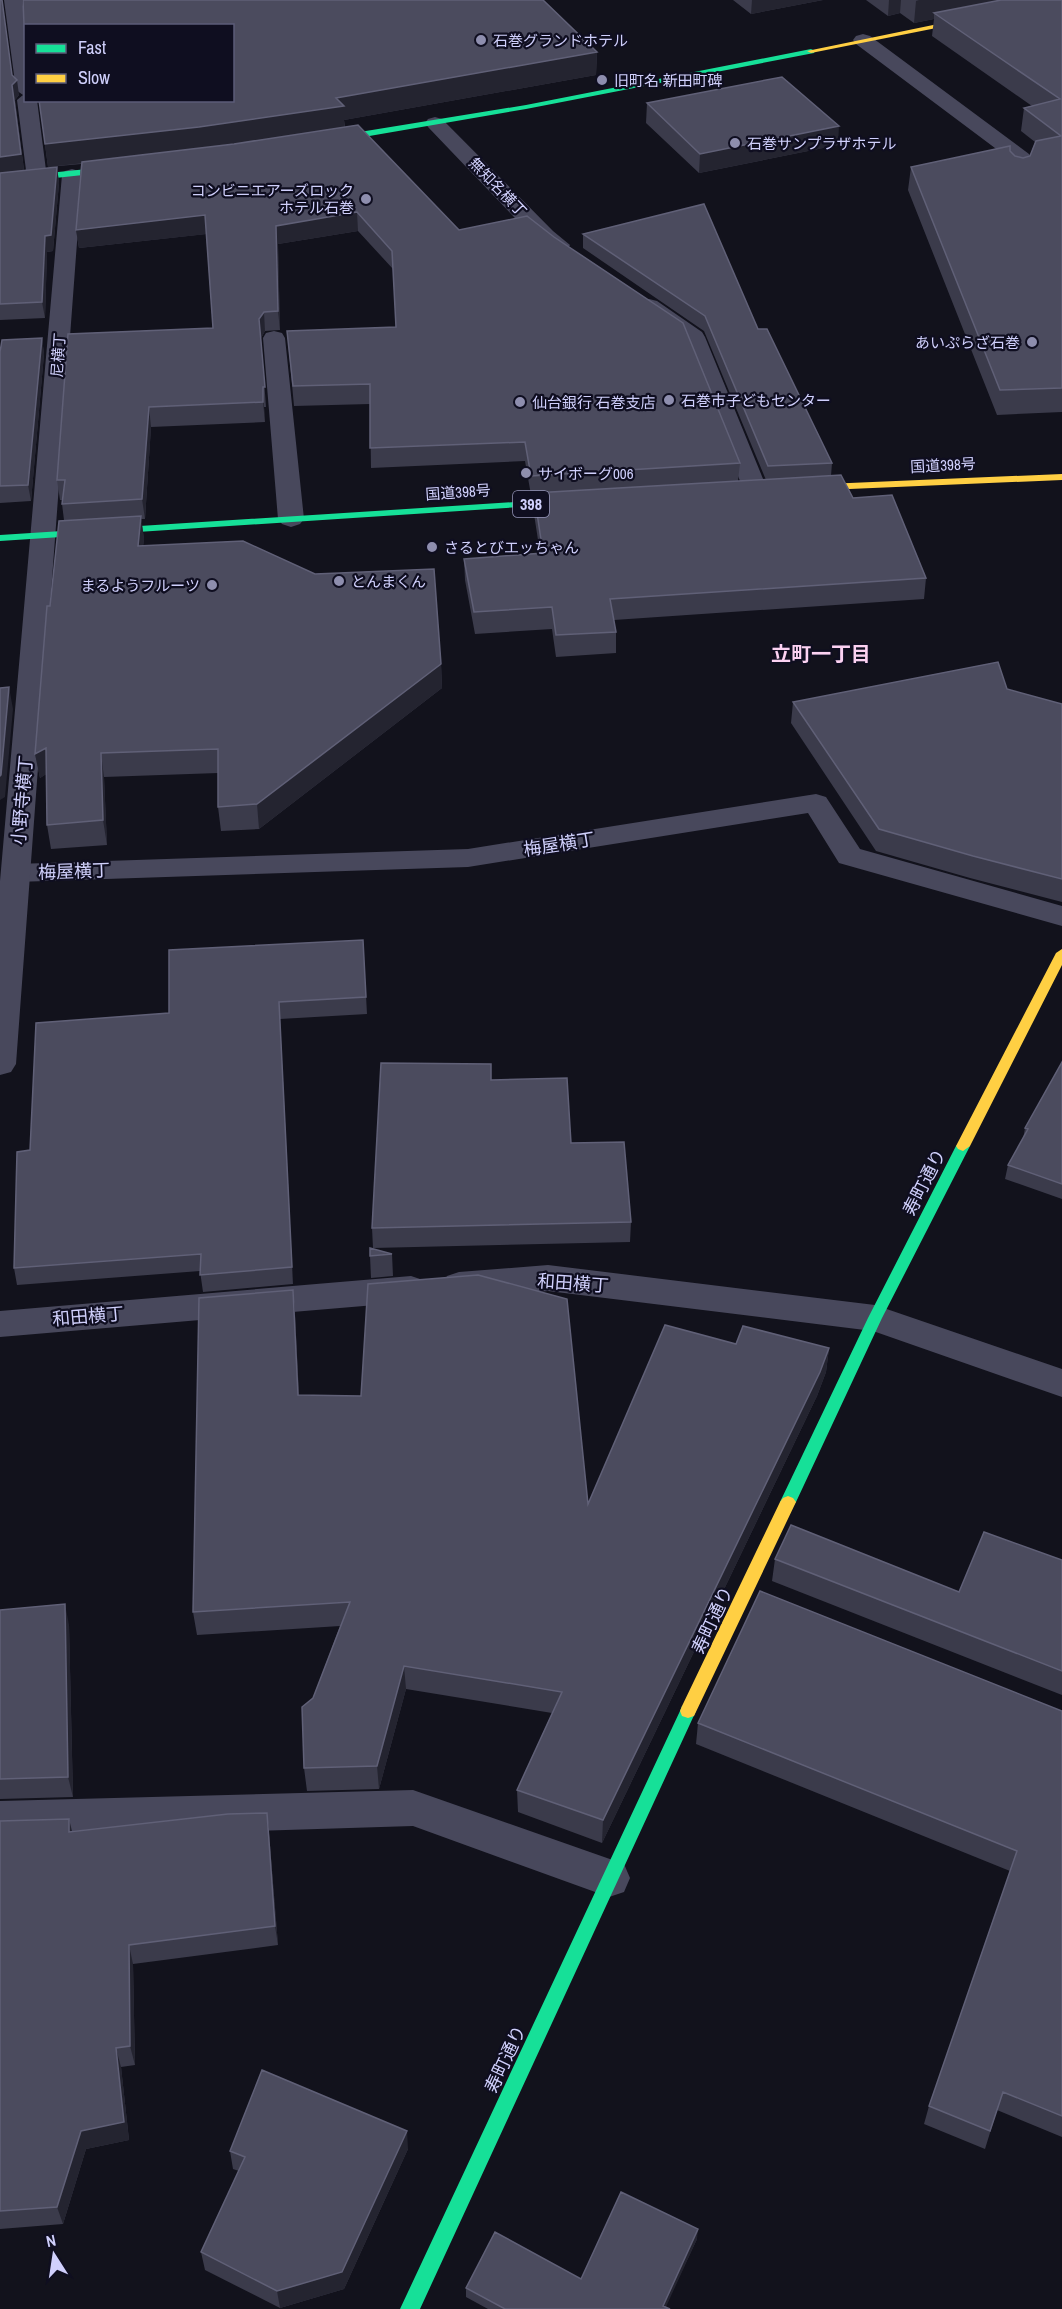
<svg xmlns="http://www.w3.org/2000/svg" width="1062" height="2309" font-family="'Archivo Narrow','Noto Sans JP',sans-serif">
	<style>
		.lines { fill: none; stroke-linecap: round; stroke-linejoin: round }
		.lane { fill: #48485c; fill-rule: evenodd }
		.street { fill: #48485c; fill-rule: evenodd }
		.fast { fill: #16e098; fill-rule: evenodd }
		.slow { fill: #ffcf43; fill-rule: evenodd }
		.wall { fill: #3b3b4b }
		.shaded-wall { fill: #242430 }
		.building { fill: #4b4b5e; stroke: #606077; stroke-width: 1.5 }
		.poi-dot { fill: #8e8eae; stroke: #0f0e20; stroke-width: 2 }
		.labels { text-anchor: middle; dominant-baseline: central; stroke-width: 4.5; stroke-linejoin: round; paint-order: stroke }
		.far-poi-label { font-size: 15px; fill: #d0d0fc; stroke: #0f0e20; text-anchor: start }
		.far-street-label { font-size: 15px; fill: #d0d0fc; stroke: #0f0e20 }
		.shield { fill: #0f0e20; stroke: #9696ba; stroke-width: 1.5 }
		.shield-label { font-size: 16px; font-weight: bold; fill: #d0d0fc }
		.street-label { font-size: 18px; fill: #d0d0fc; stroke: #0f0e20 }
		.neighbourhood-label { font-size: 20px; font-weight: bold; fill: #fcd2f2; stroke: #0f0e20 }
	</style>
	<rect width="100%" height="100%" fill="#12121c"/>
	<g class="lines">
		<path class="lane" d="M863,34L870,36L1029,154L1032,158L1026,177L1019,179L1012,177L1009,173L1011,160L856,44L853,40L856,36Z
			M274,331L282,333L285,338L304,519L300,524L291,527L282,524L278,519L263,338L266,333Z
			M816,794L826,797L860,849L1062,906V926L839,863L808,813L468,867L16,882L6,880L1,873L6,866L16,864L468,849Z"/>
		<path class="street" d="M4,0H22L26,26V100H37L47,178L44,182L37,184L30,182L27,178L17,100L23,95L16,90Z
			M435,117L442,119L553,231L570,245L567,250C554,253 548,247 537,241L428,127L425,123L428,119Z
			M72,169L79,171L82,175L16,1064L11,1072L0,1075V881L62,175L65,171Z
			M649,299L657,301L702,332L705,337L768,491L765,496L756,498L747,496L744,491L684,340L641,311L638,306L641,301Z
			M548,1265L875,1305L1062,1369V1397L873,1331L548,1291L459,1298L447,1294L442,1285L447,1276L459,1272Z
			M411,1276L423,1280L428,1289L423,1298L411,1302L0,1337V1311Z
			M413,1790L624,1864L630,1878L624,1892L609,1897L413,1826L0,1839V1801Z"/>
		<path class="fast" d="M811,49L815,51L814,53L526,109L323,144L319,141L323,138L526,105Z
			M126,165L130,168L129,170L0,184V178Z
			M578,498L583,501L582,503L0,541V535Z
			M963,1141L970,1146L882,1318L796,1502L793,1506L788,1508L783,1506L780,1502L868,1318L956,1146Z
			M688,1704L694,1706L696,1711L420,2309H400L680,1711L682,1706Z"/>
		<path class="slow" d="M1055,0H1062V3L811,53L807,51Z
			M1062,474V480L803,491L798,488L803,485Z
			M1062,949V965L970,1146L963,1151L958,1149L956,1146L1056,953Z
			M788,1496L793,1498L796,1502L694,1716L688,1718L682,1716L680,1711L682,1706L780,1502L783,1498Z"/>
	</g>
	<path class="wall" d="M0,0L12,75L19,95L15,100L24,170L57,167L59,183L53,251L47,252L45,318L0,320Z
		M23,0H543L597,52L596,75L344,120L345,127L358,125L459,230L527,216L554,237L683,323L740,463L738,481L766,480L704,331L583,248V234L704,204L758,329H767L832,463L831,476L841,475L853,498L892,495L926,578L924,599L614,620L616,632V653L556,657L552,629L475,634L465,580L464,559L540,553L534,514V495H531L525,461L371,468L370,404L294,406L287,331L396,327L393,269L358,231L278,244L280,330L265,331L261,338L266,407H264L265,422L151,427L145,519H141L144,539L143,546L243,541L315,574L434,569L441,664L442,688L259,829L221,831L218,807V773L104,777L107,845L51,849L47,825L46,774L40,778L35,754L47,606H50L59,521L64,520L62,504V500H60L57,480L68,334L213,328L206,234L79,248L76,230L81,164L48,167L39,100H232V26H26V78Z
		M733,0H823L751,14Z
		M866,0H1062V412L997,415L908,190L911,167L1010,151L1015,156L1023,158L1030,156L1035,142L1021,131L1024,108L1032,106L932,36L934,19L914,23L900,13L888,16Z
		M647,103L838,145L699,173L646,123Z
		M42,338L44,354L31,501L0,503V352Z
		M1007,689L1062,704V902L970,878L876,851L791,723L793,702Z
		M363,940L367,1014L280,1019L293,1284L203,1292L200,1271L17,1285L14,1268L30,1150L169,1013Z
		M1062,1062V1199L1005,1179L1008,1165L1023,1139L1025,1128Z
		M491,1080L571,1143L631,1222L630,1242L373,1248L372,1228Z
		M392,1254L393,1276L371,1278L370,1256Z
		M293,1290L295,1314L299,1395L588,1504L736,1344L829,1348L826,1372L817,1396L602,1843L518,1812L517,1790L552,1713L406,1689L379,1789L307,1791L304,1768L313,1698L340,1626L197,1635L193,1612Z
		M775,1559L959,1592L1062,1560V1695L772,1581Z
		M0,1610L69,1625L73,1797L0,1799Z
		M1062,1711V2137L997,2110L985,2149L924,2124L929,2106L1010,1871L696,1744L698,1723Z
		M267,1813L269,1833L278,1945L133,1964L135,2065L121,2067L129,2140L86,2149L63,2224L0,2229V1821L72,1831Z
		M408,2149L344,2289L280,2308L205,2270L201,2252L239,2171L233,2169L230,2151Z
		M697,2239L665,2307L670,2309H488L466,2297V2288L581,2279Z"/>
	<path class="shaded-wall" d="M752,0H823L751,14Z
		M889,0H901L900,13L888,16Z
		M919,0H1028L934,13V19L914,23L916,1Z
		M597,52L596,75L344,120L345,129L201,150L48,167L45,144L336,98Z
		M17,80L19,95L15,100L24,170L0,173V157L12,85Z
		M839,126L838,145L699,173L700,154Z
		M57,167L59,183L53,251L47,252L45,318L42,302L45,236Z
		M357,212L358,231L278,244L280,330L278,311L276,226Z
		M205,215L207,234L79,248L76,230Z
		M264,312L265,331L261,338L259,319Z
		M42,338L44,354L31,501L28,485Z
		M263,387L264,407L265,422L263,402Z
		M149,407L151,427L145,519L142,499Z
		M141,516L144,539L141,570L138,546Z
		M441,664L442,688L259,829L257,804Z
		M9,687L13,709L5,797L0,800V776Z
		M46,748L50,772L40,778L35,754Z
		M101,753L104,777L107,845L103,820Z
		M279,1002L280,1019L293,1284L292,1267Z
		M293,1290L295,1314L300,1419L298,1395Z
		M829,1348L826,1372L817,1396L602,1843L603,1820Z
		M65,1604L69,1625L73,1797L68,1777Z
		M404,1666L406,1689L379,1789L377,1766Z
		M267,1813L269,1833L278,1945L275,1926Z
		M69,1819L74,1839L69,1832Z
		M129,1945L133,1964L135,2065L130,2046Z
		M116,2048L121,2067L129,2140L86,2149L63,2224L57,2207L81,2131Z
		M407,2131L408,2149L344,2289L280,2308L277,2291Z
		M698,2229L697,2239L665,2309L663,2306Z"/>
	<path class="building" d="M0,0H2L12,75L17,80L12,85L21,154L0,157Z
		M23,0H543L597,52L336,98L344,106L199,127L45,144L39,100H232V26H26V75Z
		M1001,0H1062V388L1000,390L911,167L1010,146V151L1015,156L1023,158L1030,156L1036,141L1061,136L1024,108L1060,99L934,13Z
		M782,77L839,126L700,154L647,103Z
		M358,125L459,230L527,216L554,237L683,323L740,463L531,476L525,442L370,448V384L293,386L287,331L396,327L392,251L357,212L276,226L278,311L264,312L259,319L265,387H263V402L149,407L142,499L62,504L65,480H57L68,334L213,328L205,215L76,230L82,162L234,144Z
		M57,167L51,235L45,236L42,302L0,304V173Z
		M704,204L758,329H767L832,463L768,466L705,316L583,234Z
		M42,338L28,485L0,486V352L2,340Z
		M841,475L853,498L892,495L926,578L610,599L616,632L556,635L552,607L474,612L464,559L543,553L534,493Z
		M141,516L138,546L243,541L315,574L434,569L441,664L257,804L218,807V749L101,753L103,820L47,825L46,748L35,754L47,606H50L59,521Z
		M998,662L1007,689L1062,704V879L973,856L879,829L793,702Z
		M9,687L1,775L0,776V688Z
		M363,940L366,997L279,1002L292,1267L200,1275L201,1254L14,1268L17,1152L30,1150L36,1023L169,1013V950Z
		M1062,1062V1184L1008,1165L1028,1129L1025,1128Z
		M381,1063L491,1064V1080L567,1078L571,1143L624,1142L631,1222L372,1228Z
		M370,1248L392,1254L370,1256Z
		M478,1275L567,1299L588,1504L665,1325L736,1344L743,1326L829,1348L820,1372L603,1820L517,1790L562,1692L404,1666L377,1766L304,1768L302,1707L313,1698L350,1602L193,1612L199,1298L293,1290L298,1395L361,1396L368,1284Z
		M791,1525L959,1592L984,1532L1062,1560V1671L775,1559Z
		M760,1591L1062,1711V2116L1003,2092L990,2131L929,2106L1017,1851L698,1723Z
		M65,1604L68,1777L0,1779V1610Z
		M267,1813L275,1926L129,1945L130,2046L116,2048L124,2122L81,2131L57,2207L0,2211V1821L69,1819V1832L228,1814Z
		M262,2070L407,2131L342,2272L277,2291L201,2252L245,2157L230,2151Z
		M621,2192L698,2229L663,2306L670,2309H505L466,2288L495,2232L581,2279Z"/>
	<g class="poi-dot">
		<circle cx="481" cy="40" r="6"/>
		<circle cx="602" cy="80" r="6"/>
		<circle cx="735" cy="143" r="6"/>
		<circle cx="366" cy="199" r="6"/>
		<circle cx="1032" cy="342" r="6"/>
		<circle cx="669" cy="400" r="6"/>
		<circle cx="520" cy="402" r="6"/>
		<circle cx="526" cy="473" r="6"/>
		<circle cx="432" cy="547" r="6"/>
		<circle cx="339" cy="581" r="6"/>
		<circle cx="212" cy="585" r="6"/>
	</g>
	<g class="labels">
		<g class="far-poi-label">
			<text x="493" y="40">石巻グランドホテル</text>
			<text x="614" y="80">旧町名 新田町碑</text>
			<text x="747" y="143">石巻サンプラザホテル</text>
			<text x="354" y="190" text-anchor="end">コンビニエアーズロック<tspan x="354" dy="17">ホテル石巻</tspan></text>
			<text x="1020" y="342" text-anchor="end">あいぷらざ石巻</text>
			<text x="681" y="400">石巻市子どもセンター</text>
			<text x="532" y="402">仙台銀行 石巻支店</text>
			<text x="538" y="473">サイボーグ006</text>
			<text x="444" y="547">さるとびエッちゃん</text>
			<text x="351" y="581">とんまくん</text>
			<text x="200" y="585" text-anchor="end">まるようフルーツ</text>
		</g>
		<g class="far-street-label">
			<text transform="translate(498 187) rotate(46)">無知名横丁</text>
			<text transform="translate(58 355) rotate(-86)">尼横丁</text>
			<text transform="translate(943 465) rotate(-3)">国道398号</text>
			<text transform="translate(458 492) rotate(-4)">国道398号</text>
		</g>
		<rect class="shield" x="513" y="491" width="36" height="26" rx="4.5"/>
		<g class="shield-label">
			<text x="531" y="504">398</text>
		</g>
		<g class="street-label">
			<text transform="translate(22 800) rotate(-85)">小野寺横丁</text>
			<text transform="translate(559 844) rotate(-9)">梅屋横丁</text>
			<text transform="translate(74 871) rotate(-2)">梅屋横丁</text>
			<text transform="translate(924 1182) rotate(-63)">寿町通り</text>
			<text transform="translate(573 1283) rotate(4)">和田横丁</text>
			<text transform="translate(88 1316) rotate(-5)">和田横丁</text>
			<text transform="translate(712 1620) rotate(-65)">寿町通り</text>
			<text transform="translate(505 2059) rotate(-65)">寿町通り</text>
		</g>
		<g class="neighbourhood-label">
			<text x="821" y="653">立町一丁目</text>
		</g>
	</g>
	<rect x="24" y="24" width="210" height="78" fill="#0f0e20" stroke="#5c5c78" stroke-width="1.5"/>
	<rect x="36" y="44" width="30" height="9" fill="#16e098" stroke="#5c5c78" stroke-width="1.5"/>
	<text x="78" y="54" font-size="18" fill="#d0d0fc">Fast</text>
	<rect x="36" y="74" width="30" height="9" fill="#ffcf43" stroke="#5c5c78" stroke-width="1.5"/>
	<text x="78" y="84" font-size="18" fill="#d0d0fc">Slow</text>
	<g transform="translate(54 2255) rotate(348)" stroke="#0f0e20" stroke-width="4.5" paint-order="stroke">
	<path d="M0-4.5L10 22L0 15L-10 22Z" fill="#d0d0fc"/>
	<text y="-9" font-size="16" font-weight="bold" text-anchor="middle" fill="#d0d0fc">N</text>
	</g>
</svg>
